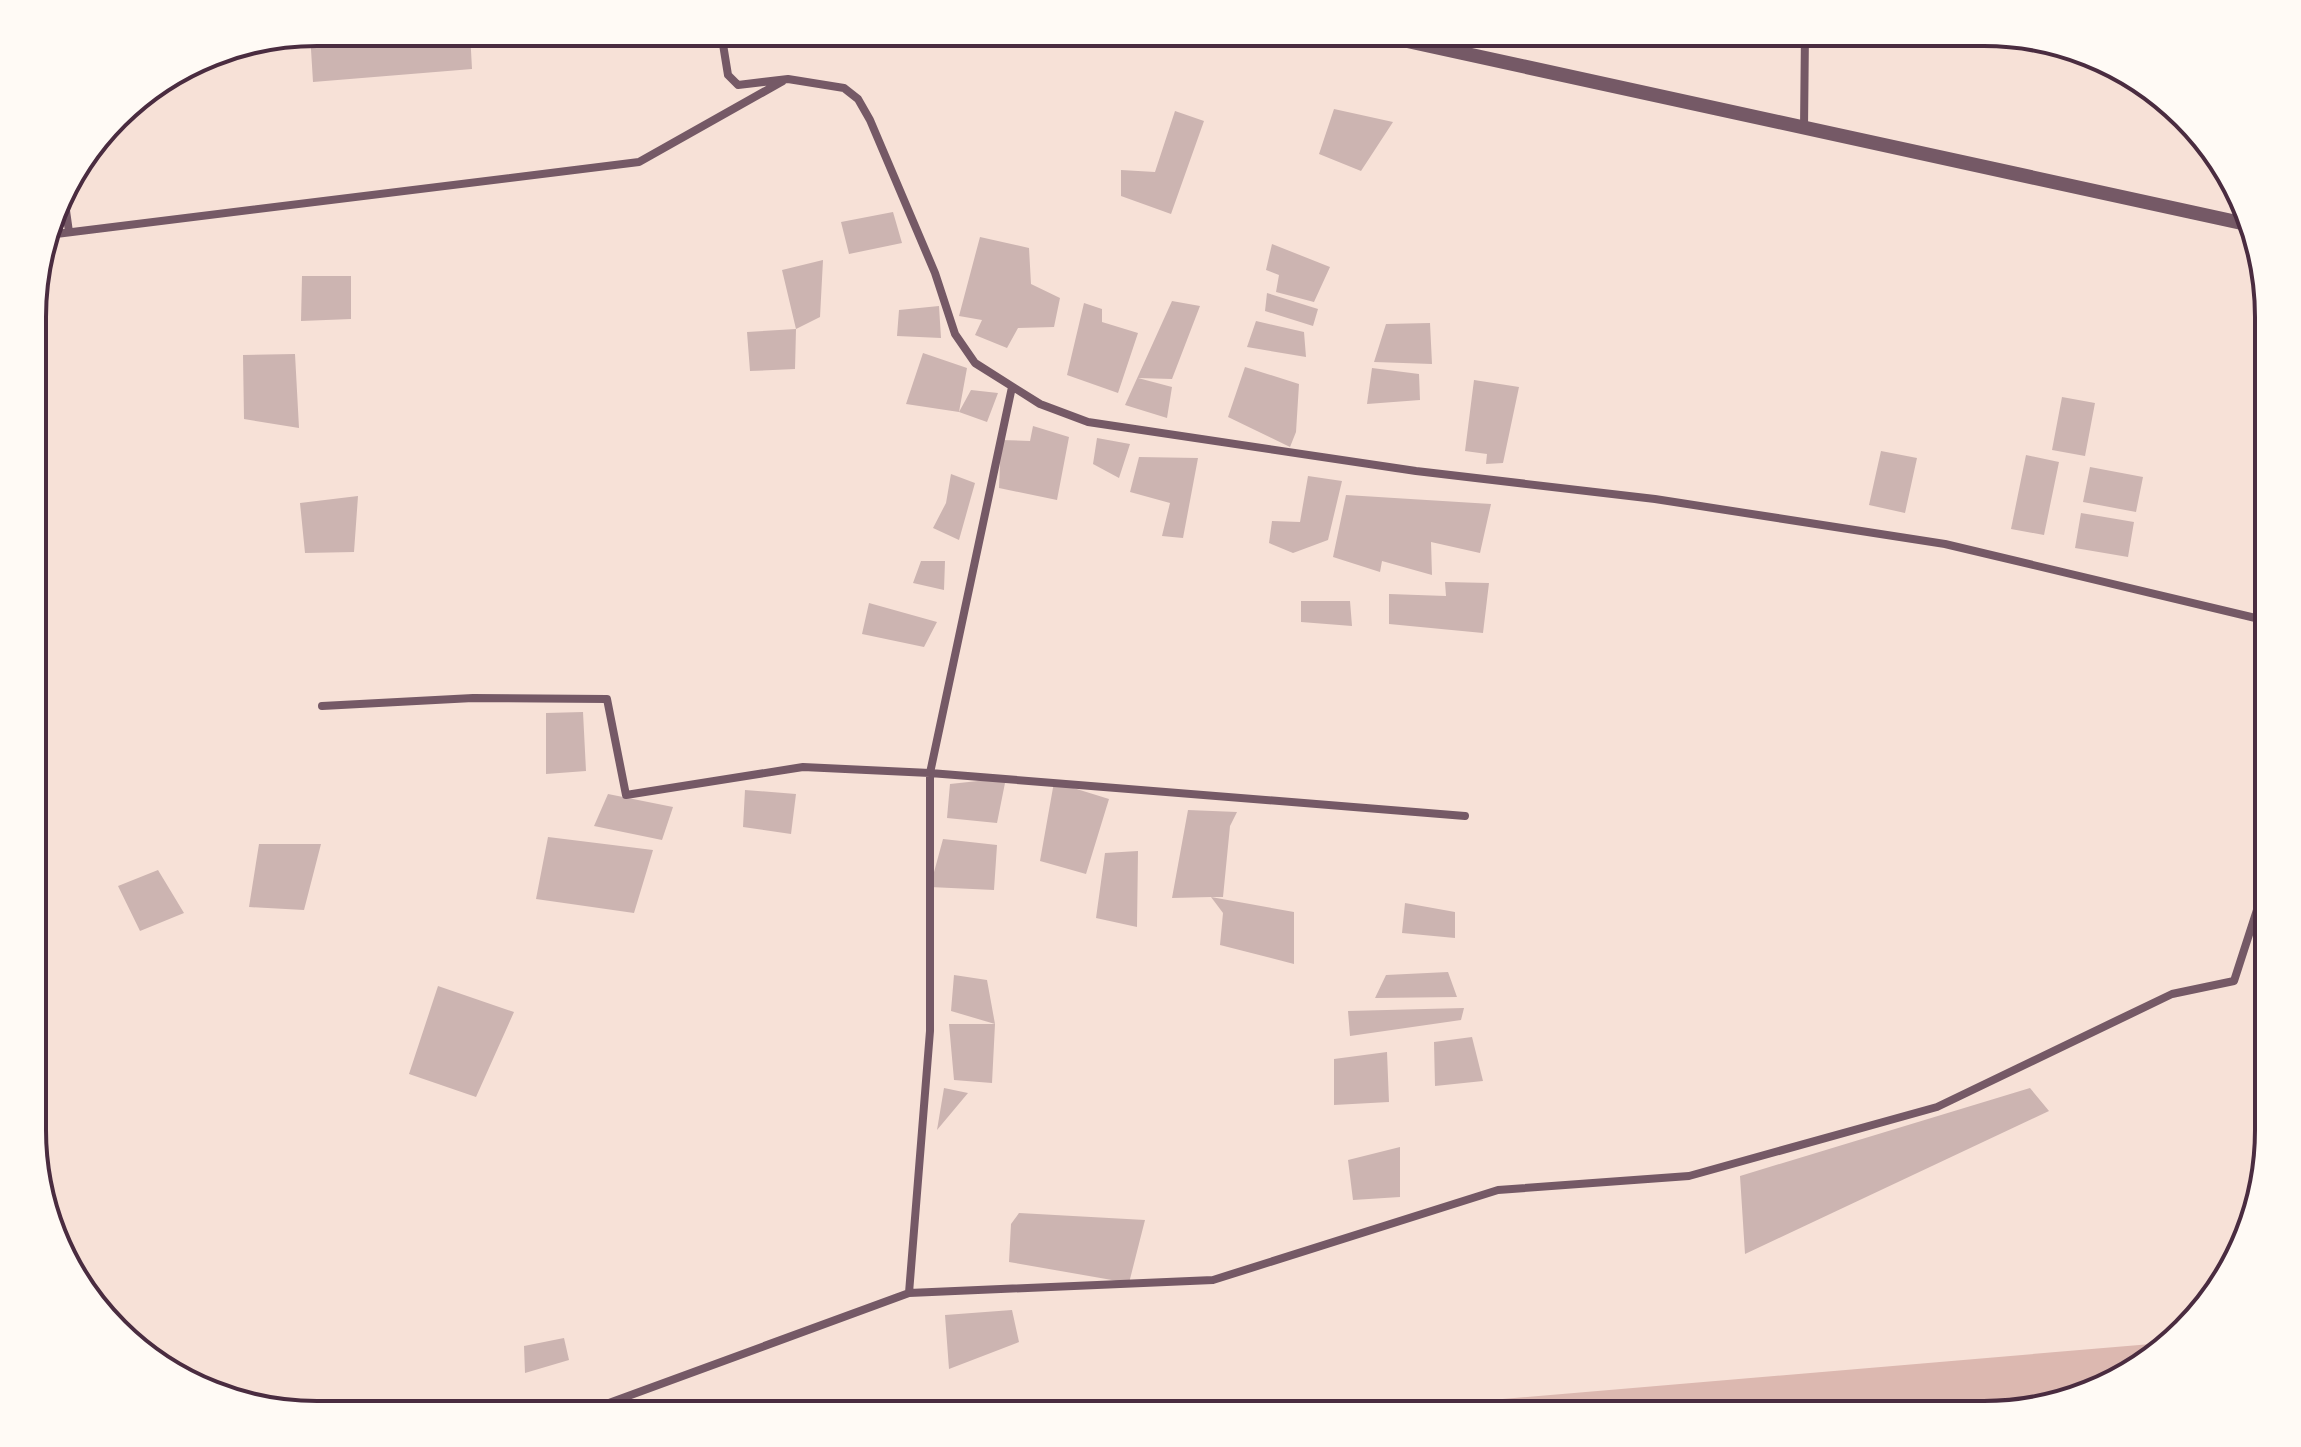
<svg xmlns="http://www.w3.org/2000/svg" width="2301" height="1447" font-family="'Open Sans',sans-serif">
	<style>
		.water { fill: #dcb8b0 }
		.building { fill: #ccb4b1 }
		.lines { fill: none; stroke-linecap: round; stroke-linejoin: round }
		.minor { stroke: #755966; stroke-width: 8 }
		.tertiary { stroke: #755966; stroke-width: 14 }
		.rim { fill: none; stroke: #4a2c40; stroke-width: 4 }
	</style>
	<rect width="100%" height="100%" fill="#f7e1d7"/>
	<path class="water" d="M2163,1343L2127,1377L2002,1414L1315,1415Z"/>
	<path class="building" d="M317,32H470L472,69L313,82L310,33Z
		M1334,109L1393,122L1361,171L1319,154Z
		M1175,111L1204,121L1171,214L1121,196V170L1155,172Z
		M893,212L902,243L849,254L841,222Z
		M980,237L1029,248L1031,284L1060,298L1054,327L1018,328L1007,348L975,335L982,320L959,316Z
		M1272,244L1330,267L1314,302L1276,292L1279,275L1266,270Z
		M823,260L820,317L796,329L795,369L750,371L747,332L796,329L782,270Z
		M302,276H351V319L301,321Z
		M1267,293L1318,309L1313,326L1265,311Z
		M1172,301L1200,306L1172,379L1138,378L1172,387L1167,418L1125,405Z
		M1084,303L1102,309V322L1138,333L1118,393L1067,375Z
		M939,306L941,338L897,336L899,310Z
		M1256,321L1304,332L1306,357L1247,347Z
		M1430,323L1432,364L1374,362L1386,324Z
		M923,353L967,368L959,412L971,390L998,393L987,422L959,412L906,404Z
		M295,354L299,428L244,419L243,355Z
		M1245,367L1299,384L1296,432L1290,447L1228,417Z
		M1372,368L1419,374L1420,400L1367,404Z
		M1474,380L1519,387L1503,463L1486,464L1487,454L1465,451Z
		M2062,397L2095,403L2085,456L2052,450Z
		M1033,426L1069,437L1057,500L999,488L1001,440L1030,441Z
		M1097,438L1130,444L1119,478L1093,464Z
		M1881,451L1917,458L1905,513L1869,505Z
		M2026,455L2059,462L2044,535L2011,529Z
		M1139,457L1198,458L1183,538L1162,536L1170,503L1130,492Z
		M2090,467L2143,477L2136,512L2083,502Z
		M951,474L975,483L959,540L933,528L946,503Z
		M1308,476L1342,481L1328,540L1293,553L1269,543L1272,521L1300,522Z
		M1346,495L1491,504L1480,553L1431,542L1432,575L1382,561L1380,572L1333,557Z
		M358,496L354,552L305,553L300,503Z
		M2081,513L2134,522L2128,557L2075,548Z
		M921,561H945L944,590L913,583Z
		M1445,582L1489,583L1483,633L1389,624V594L1446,596Z
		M1301,601H1350L1352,626L1301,622Z
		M869,603L937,622L924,647L862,634Z
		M583,712L586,771L546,774V713Z
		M1006,778L997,823L947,818L950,784Z
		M1054,782L1109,799L1086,874L1040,861Z
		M745,790L796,794L791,834L743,827Z
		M608,794L673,807L662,840L594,826Z
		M1188,810L1237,812L1230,826L1223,897H1211L1294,912V964L1220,945L1223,913L1211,897L1172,898Z
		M548,837L653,850L634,913L536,899Z
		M943,839L997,845L994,890L930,887Z
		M259,844H321L304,910L249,907Z
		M1138,851L1137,927L1096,918L1105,853Z
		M158,870L184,913L140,931L118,886Z
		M1405,903L1455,912V938L1402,933Z
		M1448,972L1457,997L1375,998L1386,975Z
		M954,975L987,980L995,1024L951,1011Z
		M438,986L514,1012L476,1097L409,1074Z
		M1464,1008L1461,1020L1350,1036L1348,1011Z
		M949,1024H995L992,1083L954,1080Z
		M1472,1037L1483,1081L1435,1086L1434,1042Z
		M1387,1052L1389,1102L1334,1105V1059Z
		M944,1088L968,1093L937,1130Z
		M2030,1088L2049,1111L1745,1254L1740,1176Z
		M1400,1147V1197L1353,1200L1348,1160Z
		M1019,1213L1145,1220L1129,1283L1009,1262L1011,1224Z
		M1012,1310L1019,1342L949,1369L945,1315Z
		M564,1338L569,1360L525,1373L524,1346Z"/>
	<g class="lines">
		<path class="minor" d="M721,32L728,75L738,85L788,79L844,88L858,99L870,120L935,273L955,334L975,363L1040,404L1088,422L1416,471L1655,499L1945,544L2268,621
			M1804,128L1805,32
			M63,189L69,232
			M48,235L639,162L783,81
			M322,706L473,698L607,699L626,795L803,767L930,773L1465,816
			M909,1293L930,1031V773L1012,387
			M570,1415L598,1407L909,1293L1213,1280L1498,1190L1689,1176L1937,1107L2172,994L2234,981L2268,876"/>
		<path class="tertiary" d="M1366,32L2246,224"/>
	</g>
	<path d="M0 0H2301V1447H0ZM317 46H1984A271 271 0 0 1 2255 317V1130A271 271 0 0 1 1984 1401H317A271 271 0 0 1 46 1130V317A271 271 0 0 1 317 46Z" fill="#fffaf5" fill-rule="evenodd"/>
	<path class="rim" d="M317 46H1984A271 271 0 0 1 2255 317V1130A271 271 0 0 1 1984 1401H317A271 271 0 0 1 46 1130V317A271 271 0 0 1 317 46Z"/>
</svg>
